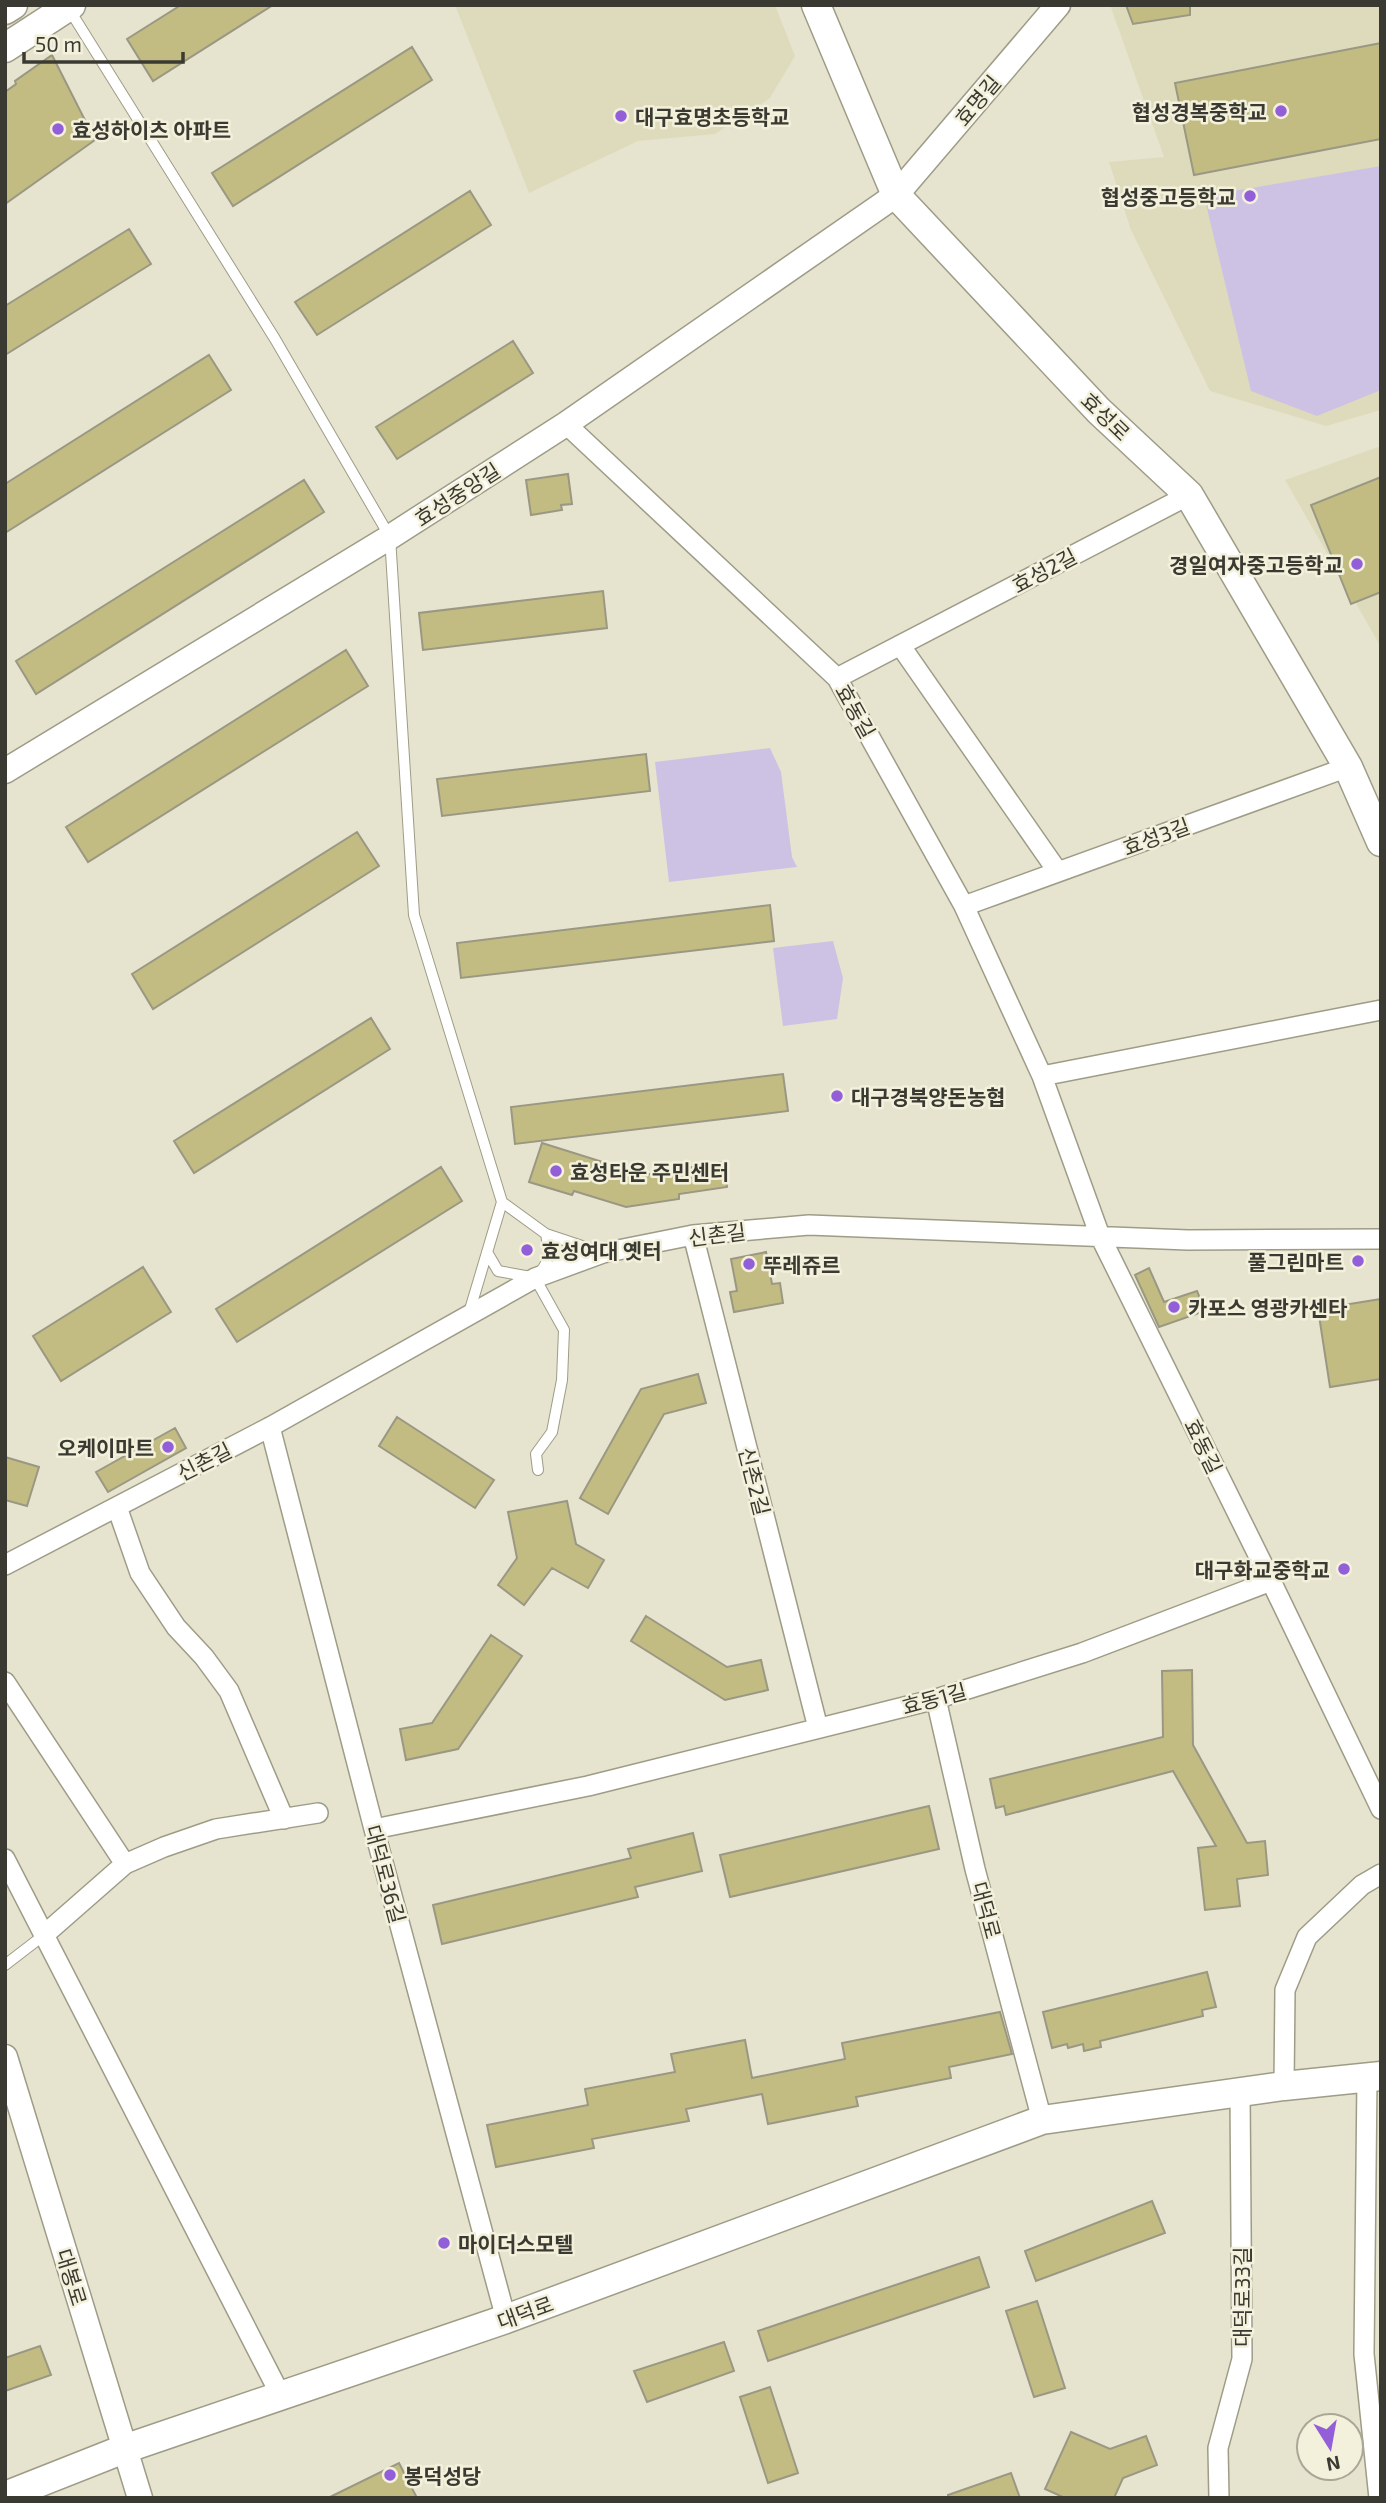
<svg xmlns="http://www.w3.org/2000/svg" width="1386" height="2503" font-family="'Exo 2','Noto Sans KR',sans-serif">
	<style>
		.built { fill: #dedbbd }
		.green { fill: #cdc2e3 }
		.building { fill: #c2bc83; stroke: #9a9883; stroke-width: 2 }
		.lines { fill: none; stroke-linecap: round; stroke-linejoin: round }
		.service-casing { stroke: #9e9c87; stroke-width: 12 }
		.minor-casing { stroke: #9e9c87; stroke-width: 22 }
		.tertiary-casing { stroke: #9e9c87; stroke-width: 27 }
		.secondary-casing { stroke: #9e9c87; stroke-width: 31 }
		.service { stroke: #fff; stroke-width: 10 }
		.minor { stroke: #fff; stroke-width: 19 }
		.tertiary { stroke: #fff; stroke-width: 24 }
		.secondary { stroke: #fff; stroke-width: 28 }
		.poi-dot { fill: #935fd8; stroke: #f3f1db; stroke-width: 2.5 }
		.labels { text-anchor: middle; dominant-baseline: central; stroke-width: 5; stroke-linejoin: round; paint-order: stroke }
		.street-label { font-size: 21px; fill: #3b3a32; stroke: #f3f1db }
		.poi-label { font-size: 21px; font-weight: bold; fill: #3b3a32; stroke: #f3f1db; text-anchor: start }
	</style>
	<rect width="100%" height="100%" fill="#e6e4ce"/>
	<path class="built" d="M455,5H775L795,56L770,98L715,134L638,141L529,193Z
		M1110,5H1381V410L1326,426L1210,391L1131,230L1109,162L1164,157Z
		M1381,446V647L1285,480Z"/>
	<path class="green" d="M1381,166V390L1317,416L1251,391L1204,196Z
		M770,748L781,772L792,857L797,867L669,882L655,762Z
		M833,941L843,978L837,1019L783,1026L773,948Z"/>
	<path class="building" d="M181,5H273L153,81L127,39Z
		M1126,5H1190V15L1133,24Z
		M1381,43V139L1194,175L1175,83Z
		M412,47L432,80L233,206L212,173Z
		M52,55L95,140L5,204V92L16,84L15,81Z
		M470,191L491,225L317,335L295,302Z
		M129,229L151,264L5,355V306Z
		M513,341L533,373L397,459L376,427Z
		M209,355L231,390L5,533V484Z
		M568,474L572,504L561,505L562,510L531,515L526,480Z
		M1381,477V592L1351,604L1311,505Z
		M304,480L324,512L36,694L16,661Z
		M603,591L607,628L423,650L419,613Z
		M346,650L368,686L88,862L66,827Z
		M646,754L650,791L442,816L437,779Z
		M357,832L379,866L153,1009L132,974Z
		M770,905L774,941L461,978L457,943Z
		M371,1018L390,1049L194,1173L174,1141Z
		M783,1074L788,1111L515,1144L511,1107Z
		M542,1143L644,1175L724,1162L727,1187L679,1194V1199L626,1207L574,1191L572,1195L529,1182Z
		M441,1167L462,1201L237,1342L216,1309Z
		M766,1252L772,1284L780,1283L783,1303L734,1312L730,1292L737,1291L731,1259Z
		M143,1267L171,1312L61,1381L33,1336Z
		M1149,1268L1164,1302L1197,1291L1205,1311L1159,1327L1135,1275Z
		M1381,1299V1379L1330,1387L1318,1309Z
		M698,1374L706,1403L664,1414L608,1514L580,1498L641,1389Z
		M397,1417L494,1480L475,1508L379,1446Z
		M175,1428L186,1448L108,1492L96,1472Z
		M5,1457L39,1467L27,1506L5,1500Z
		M567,1501L576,1544L604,1560L588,1588L552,1568L524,1605L498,1585L517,1558L508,1512Z
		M646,1616L727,1667L761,1660L768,1690L725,1700L631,1641Z
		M491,1635L522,1656L458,1749L406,1760L400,1729L432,1723Z
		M1192,1670L1193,1745L1247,1843L1265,1841L1268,1875L1237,1879L1240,1906L1205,1910L1198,1848L1216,1846L1173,1771L1006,1815L1004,1806L996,1808L990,1779L1163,1737L1162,1671Z
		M929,1806L939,1849L730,1897L720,1855Z
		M693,1833L702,1871L635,1887L638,1897L442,1944L433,1905L631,1858L628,1849Z
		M1207,1972L1216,2007L1202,2010L1203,2016L1100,2041L1101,2047L1084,2051L1083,2044L1068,2048L1067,2044L1052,2048L1043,2012Z
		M1000,2012L1012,2054L949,2067L951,2078L856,2097L858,2106L768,2124L762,2094L686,2109L689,2121L592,2139L594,2148L496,2167L487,2125L588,2105L585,2089L675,2072L671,2054L745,2040L752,2078L845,2059L842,2043Z
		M1152,2201L1165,2233L1036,2281L1025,2251Z
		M979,2257L989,2287L768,2361L758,2331Z
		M1037,2301L1065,2388L1034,2397L1006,2311Z
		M724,2342L734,2371L647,2402L634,2371Z
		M40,2346L51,2375L5,2391V2358Z
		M770,2387L798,2473L768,2483L740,2397Z
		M1071,2432L1110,2449L1146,2436L1157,2465L1123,2478L1114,2498H1065L1045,2489Z
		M399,2463L417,2498H328Z
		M1011,2473L1020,2498H948V2495Z"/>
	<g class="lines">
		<g class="service-casing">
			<path id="service" d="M69,9L275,339L390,537L414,915L502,1202L469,1313
				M502,1202L546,1234L600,1252
				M487,1252L498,1271L531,1277
				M540,1272C551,1260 549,1249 546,1234
				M535,1278L564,1330L562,1380L552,1432L536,1454L538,1470
				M5,1965L44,1935"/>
		</g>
		<g class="minor-casing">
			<path id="minor" d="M566,424L837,678L964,906L1042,1076L1100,1236L1271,1581L1381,1809
				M900,645L1058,872
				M837,678L1189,495
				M964,906L1348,767
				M1042,1076L1381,1010
				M693,1235L818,1728
				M270,1427L374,1829L506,2319
				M117,1507L140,1573L176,1627L204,1657L229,1691L284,1819
				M5,1565L270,1427L535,1278L603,1253L693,1235L809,1225L1188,1240L1381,1239
				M5,1682L125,1864
				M936,1699L975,1869L1042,2120
				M374,1829L588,1786L936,1699L1082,1653L1271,1581
				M5,1859L281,2396
				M44,1935L125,1864L164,1847L216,1829L318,1813
				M1367,2078L1364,2354L1379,2498
				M1284,2086L1285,1990L1307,1937L1362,1885L1381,1874
				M1219,2498L1218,2448L1242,2359L1240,2092"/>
		</g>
		<g class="tertiary-casing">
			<path id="tertiary" d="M5,771L390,537L566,424L896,195L1058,5
				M5,2057L140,2498"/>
		</g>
		<g class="secondary-casing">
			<path id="secondary" d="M816,5L896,195L1099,411L1189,495L1348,767L1381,842
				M5,10L13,5
				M5,48L71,5
				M5,2496L124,2449L506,2319L1042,2120L1284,2086L1381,2076"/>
		</g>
		<use href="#service" class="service"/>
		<use href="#minor" class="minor"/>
		<use href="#tertiary" class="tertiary"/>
		<use href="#secondary" class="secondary"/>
	</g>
	<g class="poi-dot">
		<circle cx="1281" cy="111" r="7"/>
		<circle cx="621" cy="116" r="7"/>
		<circle cx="58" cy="129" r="7"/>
		<circle cx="1250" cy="196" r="7"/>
		<circle cx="1357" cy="564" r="7"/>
		<circle cx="837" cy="1096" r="7"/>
		<circle cx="556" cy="1171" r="7"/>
		<circle cx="527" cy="1250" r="7"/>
		<circle cx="1358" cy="1261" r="7"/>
		<circle cx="749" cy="1264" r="7"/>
		<circle cx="1174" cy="1307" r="7"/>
		<circle cx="168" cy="1447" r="7"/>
		<circle cx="1344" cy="1569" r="7"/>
		<circle cx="444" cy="2243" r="7"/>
		<circle cx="390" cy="2475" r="7"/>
	</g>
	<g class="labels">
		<g class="street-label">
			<text transform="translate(977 100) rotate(-50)">효명길</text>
			<text transform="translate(1106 416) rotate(44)">효성로</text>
			<text transform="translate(457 494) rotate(-33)">효성중앙길</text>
			<text transform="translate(1044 570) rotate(-28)">효성2길</text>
			<text transform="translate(856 711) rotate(61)">효동길</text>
			<text transform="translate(1156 836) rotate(-20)">효성3길</text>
			<text transform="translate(717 1234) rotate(-7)">신촌길</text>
			<text transform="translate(1204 1446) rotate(64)">효동길</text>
			<text transform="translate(204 1461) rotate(-27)">신촌길</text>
			<text transform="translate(755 1481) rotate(76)">신촌2길</text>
			<text transform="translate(934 1698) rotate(-15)">효동1길</text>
			<text transform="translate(386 1874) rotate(75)">대덕로36길</text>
			<text transform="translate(987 1910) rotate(75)">대덕로</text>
			<text transform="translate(72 2277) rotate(73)">대봉로</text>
			<text transform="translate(1241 2297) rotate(-90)">대덕로33길</text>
			<text transform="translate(525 2312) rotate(-20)">대덕로</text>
		</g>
		<g class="poi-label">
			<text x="1267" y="111" text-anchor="end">협성경복중학교</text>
			<text x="635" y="116">대구효명초등학교</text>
			<text x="72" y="129">효성하이츠 아파트</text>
			<text x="1236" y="196" text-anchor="end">협성중고등학교</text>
			<text x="1343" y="564" text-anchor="end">경일여자중고등학교</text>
			<text x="851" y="1096">대구경북양돈농협</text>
			<text x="570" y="1171">효성타운 주민센터</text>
			<text x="541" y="1250">효성여대 옛터</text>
			<text x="1344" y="1261" text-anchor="end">풀그린마트</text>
			<text x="763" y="1264">뚜레쥬르</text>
			<text x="1188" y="1307">카포스 영광카센타</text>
			<text x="154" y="1447" text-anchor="end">오케이마트</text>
			<text x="1330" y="1569" text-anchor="end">대구화교중학교</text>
			<text x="458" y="2243">마이더스모텔</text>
			<text x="404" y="2475">봉덕성당</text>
		</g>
	</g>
	<rect width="1386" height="2503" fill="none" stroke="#3b3a32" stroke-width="14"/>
	<g transform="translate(1330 2447) rotate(169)"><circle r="33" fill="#f3f1db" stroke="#a9a897" stroke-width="2"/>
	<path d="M0-5L12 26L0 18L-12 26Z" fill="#935fd8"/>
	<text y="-10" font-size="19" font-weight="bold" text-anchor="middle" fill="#3b3a32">N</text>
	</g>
	<path d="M24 52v10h159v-10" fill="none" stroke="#3b3a32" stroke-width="3.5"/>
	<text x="35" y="52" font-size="21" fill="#3b3a32" stroke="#f3f1db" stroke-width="5" paint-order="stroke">50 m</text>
</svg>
